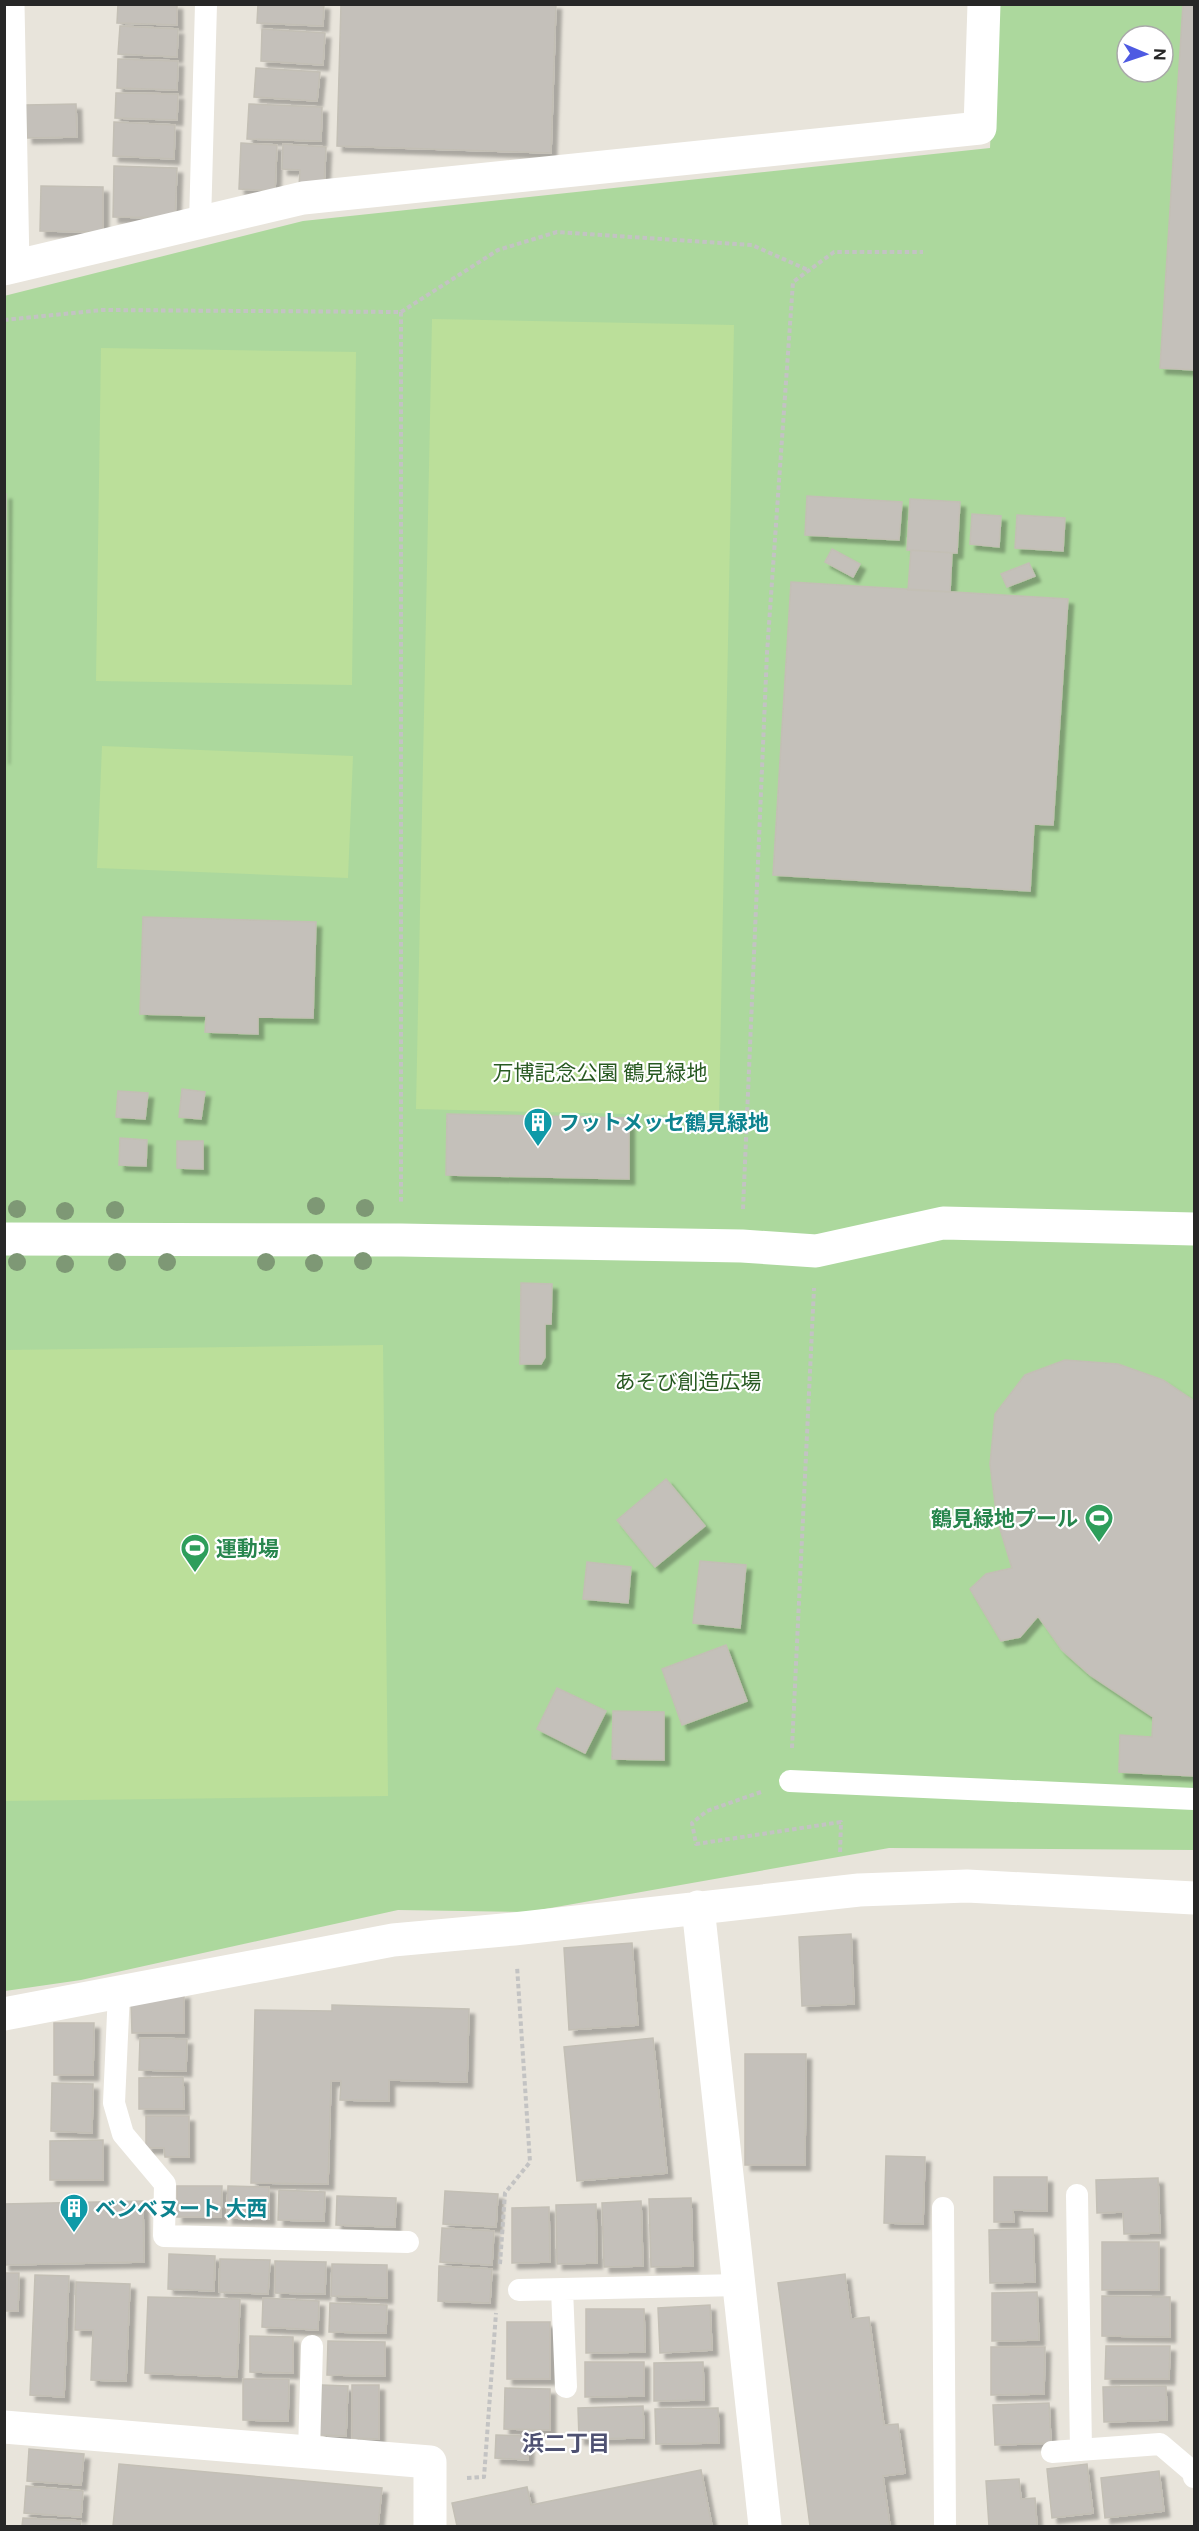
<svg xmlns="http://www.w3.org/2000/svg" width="1199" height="2531" font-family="'Public Sans','Noto Sans JP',sans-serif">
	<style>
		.park { fill: #acd89d; fill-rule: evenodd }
		.pitch { fill: #bbdf9a }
		.building { fill: #c4c0ba; stroke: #c3bfb5; stroke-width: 1.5; filter: url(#shadow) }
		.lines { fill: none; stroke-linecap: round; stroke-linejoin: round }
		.path { stroke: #c3c3c3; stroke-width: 4; stroke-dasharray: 4.5 3; stroke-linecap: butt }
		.lane { stroke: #fff; stroke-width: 22 }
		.street { stroke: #fff; stroke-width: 33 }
		.tree { fill: #7e9875 }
		.labels { text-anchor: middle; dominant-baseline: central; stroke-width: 4.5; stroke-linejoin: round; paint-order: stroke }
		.park-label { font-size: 21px; fill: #285a22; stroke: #fff }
		.culture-label { font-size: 21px; font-weight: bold; fill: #0d838f; stroke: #fff; text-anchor: start }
		.leisure-label { font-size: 21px; font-weight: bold; fill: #27864d; stroke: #fff; text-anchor: end }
		.neighbourhood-label { font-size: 22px; font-weight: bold; fill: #4e5172; stroke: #fff }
	</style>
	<defs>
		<filter id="shadow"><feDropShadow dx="5.5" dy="5.5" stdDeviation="1.5" flood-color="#0004"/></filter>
	</defs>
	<rect width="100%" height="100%" fill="#e8e4db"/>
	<path class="park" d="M996,5H1194V1850L889,1848L528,1912L398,1910L81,1980L5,1991L4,296L303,221L990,148ZM1127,36H1163V72H1127Z"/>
	<path class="pitch" d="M432,319L734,325L719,1116L416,1109Z
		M101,348L356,352L352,685L96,681Z
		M102,746L353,756L348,878L97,868Z
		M383,1345L388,1796L5,1801V1350Z"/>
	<path class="building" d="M118,4H177V25L117,23Z
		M258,4H324L323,26L257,23Z
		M341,4H556L551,153L337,146Z
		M1183,4H1194V370L1160,368Z
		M120,26L178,29L177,57L118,54Z
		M262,29L325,33L323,65L261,61Z
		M118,59L178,61L177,90L117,88Z
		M256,68L320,72L317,101L254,97Z
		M116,93L178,94L177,120L115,118Z
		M76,104L77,137L27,138L26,105Z
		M249,104L322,107L321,141L247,139Z
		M114,122L175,125L174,159L113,156Z
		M241,143L277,145L275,191L239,189Z
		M283,144L326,147L324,188L299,187L300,170L282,169Z
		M114,166L177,168L175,218L113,217Z
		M41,186L103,187V232L40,231Z
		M4,494H6L4,759Z
		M807,496L902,502L899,540L805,535Z
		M910,499L960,502L957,553L907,550Z
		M972,514L1001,516L999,547L970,544Z
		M1017,515L1065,518L1063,551L1015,548Z
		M832,549L860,564L853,577L825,562Z
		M911,550L952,553L950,592L908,590Z
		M1029,563L1035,576L1007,587L1001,574Z
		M791,582L1068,599L1053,825L1034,824L1030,891L773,875Z
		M143,917L316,922L313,1018L258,1017V1034L205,1032L206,1016L140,1014Z
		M182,1089L205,1092L201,1119L179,1117Z
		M118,1091L148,1093L145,1119L116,1117Z
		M447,1114L629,1118V1179L446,1175Z
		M120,1138L147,1140L146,1166L119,1165Z
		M177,1141H203V1169L177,1168Z
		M521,1283L552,1284L551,1324H545V1357L541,1364H520Z
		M1065,1360L1118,1364L1163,1380L1194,1401V1776L1119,1772L1120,1735L1152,1737L1153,1717L1090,1675L1062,1650L1038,1616L1020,1637L1001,1641L970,1589L986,1574L1012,1568L997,1519L990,1464L995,1414L1025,1375Z
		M666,1479L705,1526L655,1567L617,1520Z
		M700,1561L746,1565L740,1628L693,1623Z
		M587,1562L631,1567L628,1603L583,1599Z
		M726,1645L747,1701L682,1725L662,1669Z
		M557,1688L606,1711L585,1753L537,1729Z
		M613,1711L664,1712V1760L612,1759Z
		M851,1934L854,2004L802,2006L799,1937Z
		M632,1943L638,2025L569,2030L564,1948Z
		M184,1993V2033H132L131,2001Z
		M332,2005L469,2009L467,2082L389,2080V2101L340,2100L341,2081H331L328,2184L251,2183L255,2010L332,2011Z
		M54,2023H94L93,2075H54Z
		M140,2038L187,2039L186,2071L139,2070Z
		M653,2038L667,2173L577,2181L564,2047Z
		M745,2054H806L805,2165H745Z
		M183,2077L184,2109H139V2078Z
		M52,2083L93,2084L92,2133L51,2131Z
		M146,2116H189V2157H165L164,2148H146Z
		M103,2140V2180H50V2141Z
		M886,2156L925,2157L923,2224L884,2223Z
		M994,2177H1047V2211L1013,2210L1014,2222H994Z
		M1158,2178L1160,2233L1124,2234L1123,2212L1097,2213L1096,2180Z
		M177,2186H222L221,2217H177Z
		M228,2186L269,2187V2219L227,2218Z
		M279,2190L325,2192L324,2221L278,2220Z
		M445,2191L498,2194L496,2227L443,2224Z
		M337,2196L396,2198L395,2227L336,2225Z
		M691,2198L693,2266L651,2267L649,2199Z
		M143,2201L144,2262L4,2265V2204Z
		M641,2201L643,2266L604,2267L602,2203Z
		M596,2204L597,2263L557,2264L556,2205Z
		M549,2207L550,2262L512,2263V2208Z
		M442,2228L494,2231L492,2265L440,2262Z
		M1033,2229L1035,2282L990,2283L989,2230Z
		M1102,2242H1159V2290H1102Z
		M169,2254L215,2256L214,2291L168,2289Z
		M220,2259L270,2260L268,2294L219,2292Z
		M275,2261L326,2262L325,2294L275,2293Z
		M332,2264L387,2265V2298L331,2296Z
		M439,2266L492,2269L490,2303L438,2301Z
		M4,2273H19L18,2311H4Z
		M845,2274L851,2319L869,2317L884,2425L898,2424L905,2473L883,2476L890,2526H810L778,2283Z
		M35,2275L69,2276L64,2397L30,2395Z
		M76,2282L130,2284L126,2381L91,2380L93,2330H75Z
		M1037,2292L1039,2340L992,2341V2293Z
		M1102,2296L1170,2297V2337L1102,2336Z
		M148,2297L240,2299L237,2377L145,2373Z
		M263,2298L319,2301L318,2330L262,2327Z
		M330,2303L387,2305L386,2333L329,2332Z
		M710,2305L712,2350L660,2353L658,2308Z
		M586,2309H644L645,2352L586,2353Z
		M507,2322H550V2379H507Z
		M250,2336L293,2337V2373L250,2372Z
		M328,2341L385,2342V2376L327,2375Z
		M1106,2346H1170L1169,2379H1105Z
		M991,2347H1045L1044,2394L991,2395Z
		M585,2362H644V2396L585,2397Z
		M703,2362L704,2400L654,2401V2363Z
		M243,2379H289L288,2421L243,2420Z
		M322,2385L348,2386L346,2436L320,2435Z
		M352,2385H379V2439L352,2438Z
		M1166,2386L1167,2420L1104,2422L1103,2387Z
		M505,2388L550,2389V2430L504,2429Z
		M1049,2403L1051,2443L995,2445L993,2405Z
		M643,2406L644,2438L579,2439L578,2408Z
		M718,2408L719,2443L656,2444L655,2409Z
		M496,2435L529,2436L528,2460L495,2458Z
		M29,2449L84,2454L81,2485L27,2481Z
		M119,2464L382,2488L378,2526H113Z
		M1087,2464L1093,2513L1052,2518L1047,2469Z
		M701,2470L712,2526H457L452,2503L527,2487L531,2505Z
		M1159,2471L1164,2511L1105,2518L1101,2478Z
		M1019,2479L1021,2499L1035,2498L1037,2526H989L986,2481Z
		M26,2486L83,2491L81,2517L24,2513Z
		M23,2518L81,2521L80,2526H22Z"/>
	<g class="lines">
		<path class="path" d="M401,312V1203
			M4,320L102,310L401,312L498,250L557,232L752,245L808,270
			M743,1209L767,653L793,282L834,252H923
			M792,1748L814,1288
			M761,1792L707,1811L692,1823L696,1844L841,1822L840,1854
			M500,2264L505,2193L530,2162L517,1966
			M467,2478L484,2477L496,2313"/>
		<path class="lane" d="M200,223L206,4
			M790,1781L1194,1799
			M119,1992L114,2103L123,2134L165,2184L164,2236L408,2242
			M1077,2195L1081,2450
			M943,2208L945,2526
			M562,2289L566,2387
			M519,2290L739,2285
			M309,2452L312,2346
			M1052,2452L1160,2444L1194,2473V2477"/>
		<path class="street" d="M8,4L13,267
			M4,269L303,198L980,128L984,4
			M4,1239L401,1240L742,1246L816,1251L943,1223L1194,1229
			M698,1907L765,2526
			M4,2014L393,1940L514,1929L859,1890L967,1886L1194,1898
			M4,2427L430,2462V2526"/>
	</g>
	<g class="tree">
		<circle cx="316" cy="1206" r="9"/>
		<circle cx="365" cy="1208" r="9"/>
		<circle cx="17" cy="1209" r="9"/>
		<circle cx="115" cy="1210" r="9"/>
		<circle cx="65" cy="1211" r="9"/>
		<circle cx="363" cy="1261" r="9"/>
		<circle cx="17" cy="1262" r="9"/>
		<circle cx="117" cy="1262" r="9"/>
		<circle cx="167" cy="1262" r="9"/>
		<circle cx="266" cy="1262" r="9"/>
		<circle cx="314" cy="1263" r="9"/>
		<circle cx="65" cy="1264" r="9"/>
	</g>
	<defs>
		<g id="building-pin" transform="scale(1.5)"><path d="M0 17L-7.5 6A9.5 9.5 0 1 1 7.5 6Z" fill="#0f9aa8" stroke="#fff"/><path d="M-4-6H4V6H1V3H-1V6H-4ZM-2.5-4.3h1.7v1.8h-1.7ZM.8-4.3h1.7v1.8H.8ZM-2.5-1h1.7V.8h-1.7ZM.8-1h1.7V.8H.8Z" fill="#fff"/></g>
		<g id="stadium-pin" transform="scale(1.5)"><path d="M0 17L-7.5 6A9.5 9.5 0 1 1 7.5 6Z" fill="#2e9e5b" stroke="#fff"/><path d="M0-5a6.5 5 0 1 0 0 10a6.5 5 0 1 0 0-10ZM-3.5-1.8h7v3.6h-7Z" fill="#fff"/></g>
	</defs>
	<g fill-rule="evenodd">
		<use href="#building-pin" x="538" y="1122"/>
		<use href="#stadium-pin" x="1099" y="1518"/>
		<use href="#stadium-pin" x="195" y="1548"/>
		<use href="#building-pin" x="74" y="2208"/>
	</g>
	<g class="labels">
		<g class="park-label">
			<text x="600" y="1072">万博記念公園 鶴見緑地</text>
			<text x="688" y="1381">あそび創造広場</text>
		</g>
		<g class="culture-label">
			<text x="559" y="1122">フットメッセ鶴見緑地</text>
			<text x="95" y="2208">ベンベヌート 大西</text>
		</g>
		<g class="leisure-label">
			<text x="1078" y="1518">鶴見緑地プール</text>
			<text x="216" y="1548" text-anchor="start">運動場</text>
		</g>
		<g class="neighbourhood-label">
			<text x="566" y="2443">浜二丁目</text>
		</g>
	</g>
	<rect width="1199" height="2531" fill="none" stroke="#272727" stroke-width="12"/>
	<g transform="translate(1145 54) rotate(92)"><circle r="28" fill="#ffffff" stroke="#a9a9a9" stroke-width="1.5"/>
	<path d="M0-4.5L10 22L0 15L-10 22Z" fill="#4e5ae2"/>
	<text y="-9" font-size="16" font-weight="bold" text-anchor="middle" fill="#272727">N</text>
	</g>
</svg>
